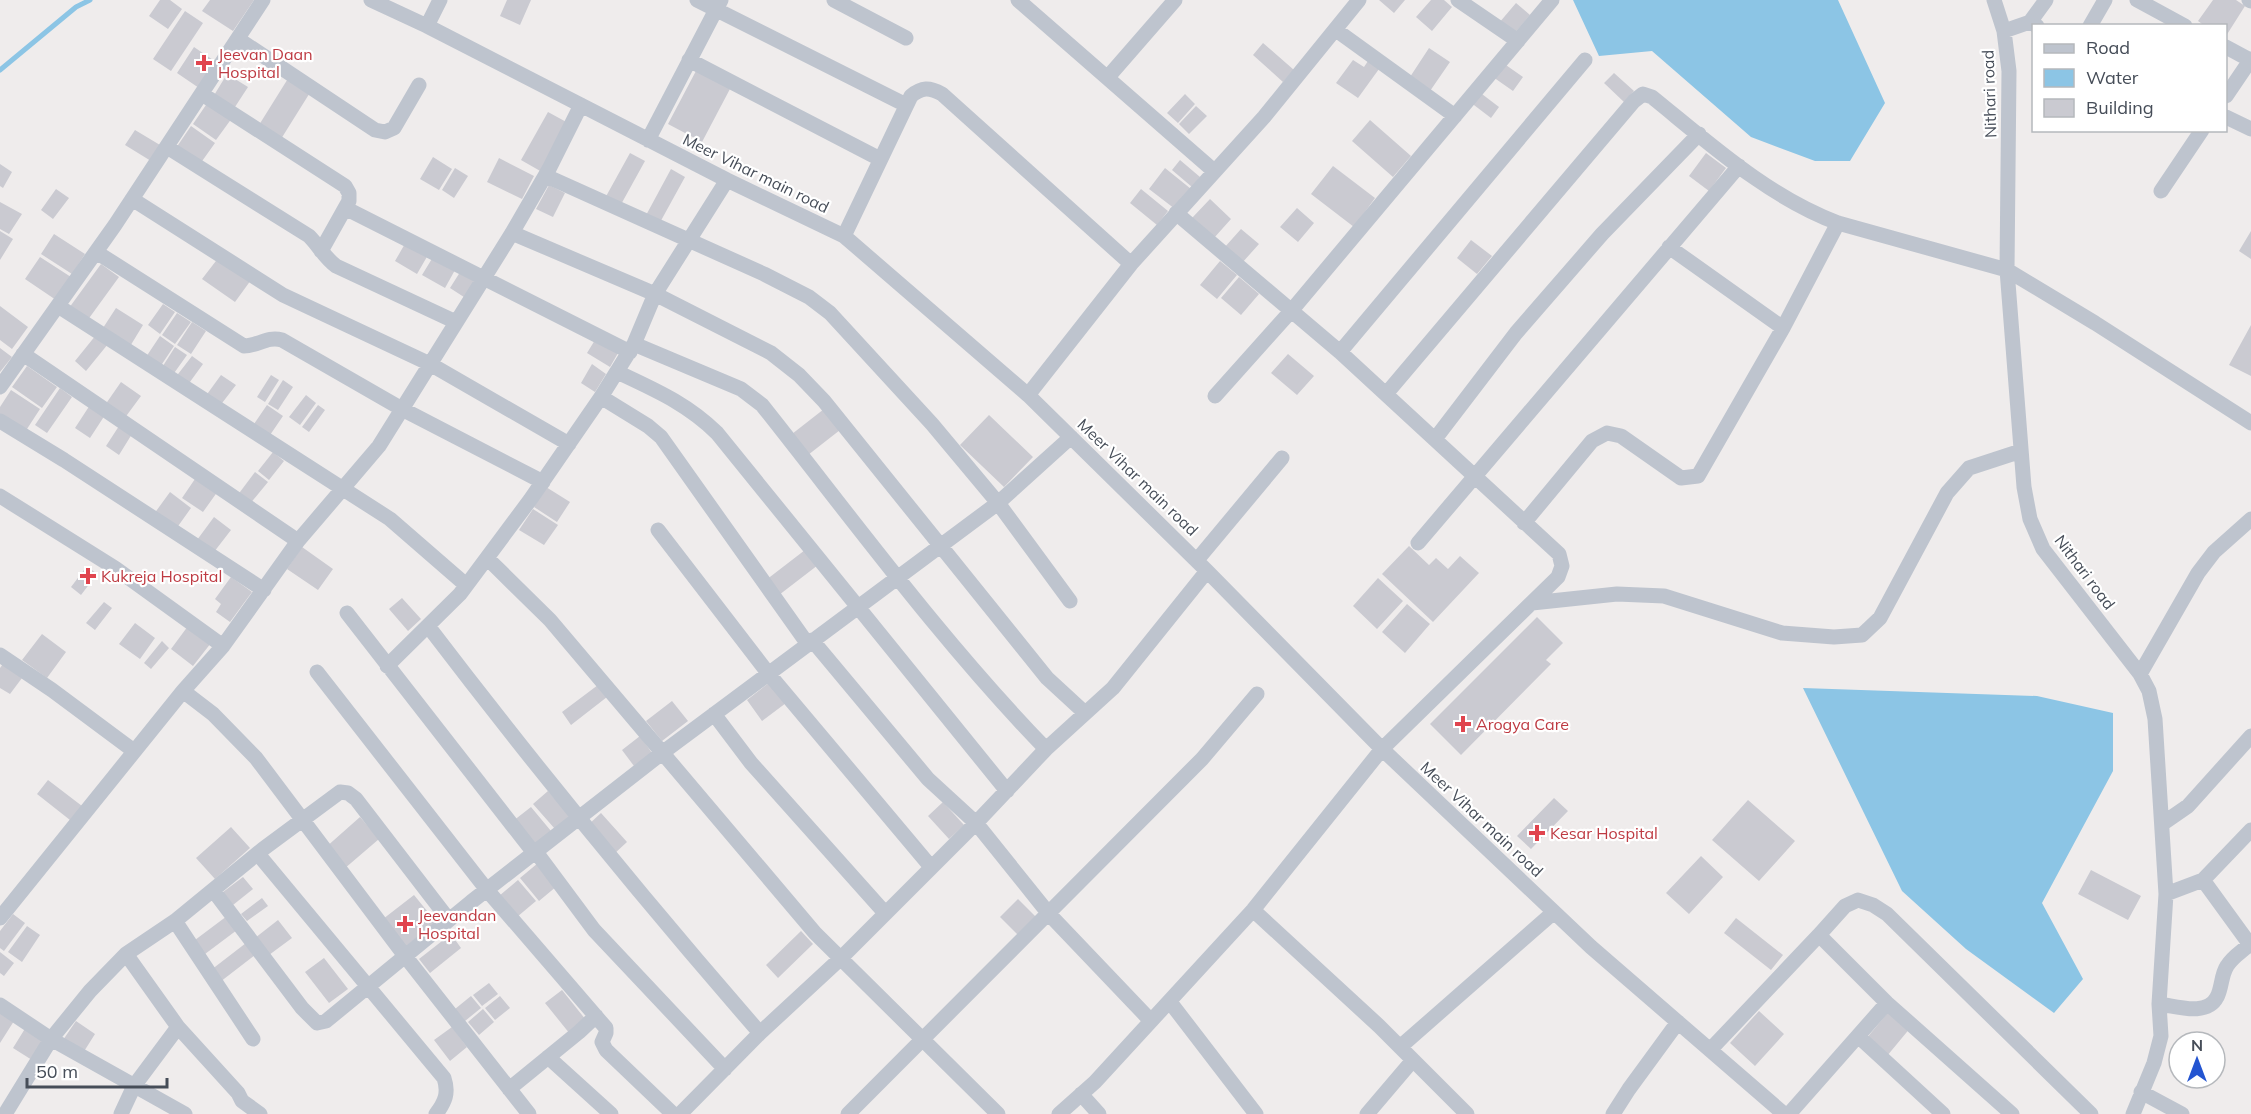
<svg xmlns="http://www.w3.org/2000/svg" width="2251" height="1114" font-family="Mulish,sans-serif">
	<style>
		.water { fill: #8cc5e5 }
		.lines { fill: none; stroke-linecap: round; stroke-linejoin: round }
		.stream { stroke: #8cc5e5; stroke-width: 5 }
		.building { fill: #cacad1 }
		.street { stroke: #bec4ce; stroke-width: 15 }
		.health-dot { fill: #e0444e; stroke: #fff; stroke-width: 2 }
		.labels { text-anchor: middle; dominant-baseline: central; stroke-width: 4.5; stroke-linejoin: round; paint-order: stroke }
		.health-label { font-size: 16px; fill: #be3a42; stroke: #fff; text-anchor: start }
		.street-label { font-size: 16px; fill: #464d58; stroke: #fff }
	</style>
	<rect width="100%" height="100%" fill="#efecec"/>
	<path class="water" d="M1573,0H1838L1885,103L1850,161H1815L1751,137L1652,51L1599,56Z
		M1803,688L2037,696L2113,713V771L2042,903L2083,979L2054,1013L1966,949L1902,891Z"/>
	<g class="lines">
		<path class="stream" d="M0,70L76,7L90,0"/>
	</g>
	<path class="building" d="M160,0H170L182,9L168,29L149,16Z
		M210,0H254L233,31L202,11Z
		M507,0H531L520,25L500,16Z
		M1379,0H1405L1394,13Z
		M1431,0H1444L1452,7L1432,31L1416,17Z
		M2213,0H2236L2245,6L2226,36V26H2205L2198,21Z
		M1516,3L1530,15L1513,35L1499,23Z
		M185,11L203,23L171,71L153,59Z
		M1263,43L1294,70L1283,82L1253,55Z
		M194,47L216,62L199,88L177,73Z
		M1429,48L1450,62L1430,91L1410,77Z
		M1353,60L1364,67L1368,61L1379,69L1358,98L1336,83Z
		M1503,63L1523,77L1513,91L1493,77Z
		M697,69L731,87L702,142L668,124Z
		M1614,73L1634,91L1624,102L1604,83Z
		M227,74L248,87L233,110L213,97Z
		M289,77L311,91L281,139L259,125Z
		M1478,91L1499,107L1491,118L1470,102Z
		M1185,94L1195,104L1178,123L1167,113Z
		M208,102L232,118L216,140L193,124Z
		M1196,106L1207,116L1189,134L1179,124Z
		M548,112L570,124L542,172L521,160Z
		M1370,120L1411,156L1393,177L1352,141Z
		M191,126L215,143L200,164L176,148Z
		M135,130L160,145L151,161L125,145Z
		M630,153L645,161L619,208L604,200Z
		M1706,153L1726,168L1709,191L1689,176Z
		M433,157L452,169L439,190L420,179Z
		M499,158L534,176L522,199L487,182Z
		M1180,160L1200,177L1192,187L1172,170Z
		M0,164L12,172L3,188L0,186Z
		M1333,166L1375,198L1354,227L1311,194Z
		M455,168L468,176L454,198L442,190Z
		M1165,168L1191,189L1175,209L1149,189Z
		M671,169L685,177L658,226L644,219Z
		M549,185L565,193L553,217L536,209Z
		M56,189L69,198L53,219L41,210Z
		M1141,189L1168,211L1157,225L1130,203Z
		M1210,199L1231,219L1214,238L1192,218Z
		M0,202L22,214L9,234L0,229Z
		M1297,208L1314,223L1298,242L1280,227Z
		M1241,229L1259,244L1242,263L1224,248Z
		M0,231L13,239L0,260Z
		M2251,231V259L2239,251Z
		M54,234L85,254L72,274L41,254Z
		M1471,240L1492,256L1477,274L1457,258Z
		M406,242L428,255L417,274L395,261Z
		M40,257L71,277L56,300L25,279Z
		M219,257L251,280L235,302L202,279Z
		M433,257L455,270L445,288L422,275Z
		M1220,261L1237,275L1217,299L1200,285Z
		M101,264L119,277L87,321L69,308Z
		M462,269L479,279L467,299L450,288Z
		M1239,277L1259,294L1241,315L1221,298Z
		M163,304L175,312L160,334L148,325Z
		M0,306L28,327L12,349L0,340Z
		M116,308L143,325L129,348L101,331Z
		M177,313L191,322L175,344L162,335Z
		M192,322L206,331L191,354L177,345Z
		M2251,325V376L2229,365Z
		M96,335L108,344L86,371L75,361Z
		M160,336L174,346L160,367L146,357Z
		M595,340L618,353L610,367L587,353Z
		M175,347L187,355L172,376L161,369Z
		M0,348L12,357L0,372Z
		M1288,354L1314,376L1297,395L1271,373Z
		M192,356L203,364L187,386L175,378Z
		M592,364L606,374L595,392L581,383Z
		M27,366L57,387L42,408L12,387Z
		M221,375L236,385L219,407L205,397Z
		M271,375L279,380L265,402L257,397Z
		M283,380L293,387L278,410L268,404Z
		M121,382L141,396L124,419L105,405Z
		M60,388L72,397L47,433L35,425Z
		M11,390L40,409L25,432L0,416V407Z
		M306,395L316,403L300,425L289,417Z
		M90,405L105,415L90,438L75,428Z
		M267,405L283,416L268,438L252,427Z
		M318,405L325,410L309,432L302,427Z
		M824,409L840,430L808,455L792,434Z
		M989,415L1033,457L1004,487L960,445Z
		M119,426L132,434L119,455L106,446Z
		M273,452L284,461L269,480L258,471Z
		M255,472L268,482L249,505L237,496Z
		M197,476L218,491L203,512L182,498Z
		M546,487L570,502L557,522L534,507Z
		M170,492L191,508L176,529L154,514Z
		M533,509L558,525L544,545L519,530Z
		M214,517L231,530L214,552L197,540Z
		M1409,546L1429,565L1436,558L1448,569L1460,556L1479,573L1433,622L1382,574Z
		M302,547L333,569L318,590L287,569Z
		M805,550L818,565L779,595L766,580Z
		M87,566L97,574L81,595L71,587Z
		M231,577L252,592L230,622L216,612L221,604L215,599Z
		M1378,578L1403,601L1377,629L1353,606Z
		M402,598L421,619L408,631L389,609Z
		M104,602L112,608L95,630L86,623Z
		M1407,604L1430,624L1405,653L1382,632Z
		M1537,617L1563,643L1546,660L1551,664L1461,755L1430,724Z
		M135,623L155,638L140,659L119,644Z
		M188,626L211,643L193,666L171,649Z
		M42,634L66,652L47,678L22,660Z
		M162,641L169,648L151,669L144,663Z
		M3,664L22,678L10,694L0,688V668Z
		M770,682L786,703L762,721L747,700Z
		M598,685L607,697L571,725L562,712Z
		M672,701L688,721L662,741L646,721Z
		M640,736L652,753L634,766L622,750Z
		M48,780L82,806L70,820L37,794Z
		M548,791L570,816L555,829L533,804Z
		M1554,798L1568,811L1531,849L1517,836Z
		M1748,800L1795,841L1759,881L1712,840Z
		M943,802L964,825L949,839L928,816Z
		M531,807L551,831L533,846L513,821Z
		M601,813L627,842L614,854L588,825Z
		M360,817L379,839L344,869L325,848Z
		M231,827L250,848L215,879L196,858Z
		M1701,856L1723,877L1689,914L1666,893Z
		M538,863L557,886L539,901L520,878Z
		M2091,870L2141,896L2128,920L2078,894Z
		M243,877L253,889L233,905L223,892Z
		M518,880L536,901L517,917L499,896Z
		M414,895L436,922L405,947L383,919Z
		M262,898L268,906L247,921L241,914Z
		M1018,899L1038,919L1020,937L1000,917Z
		M13,914L25,923L4,951L0,948V931Z
		M227,916L237,930L201,957L191,943Z
		M1736,918L1783,955L1771,970L1724,933Z
		M278,920L292,938L269,955L255,938Z
		M27,926L40,935L22,962L8,952Z
		M801,931L813,944L778,978L766,965Z
		M451,934L461,948L430,973L419,959Z
		M246,943L255,955L220,982L211,970Z
		M0,952L14,963L4,976L0,973Z
		M324,958L348,989L329,1003L305,972Z
		M489,983L498,994L482,1006L473,995Z
		M562,990L586,1020L570,1034L545,1003Z
		M471,996L481,1008L465,1021L455,1009Z
		M500,996L510,1008L495,1020L485,1008Z
		M483,1009L494,1022L479,1035L468,1022Z
		M1890,1010L1911,1027L1887,1056L1866,1039Z
		M1759,1011L1784,1034L1755,1066L1730,1043Z
		M0,1012L14,1021L0,1043Z
		M76,1021L95,1034L83,1053L63,1040Z
		M26,1027L45,1039L32,1060L13,1048Z
		M452,1027L467,1047L450,1061L434,1040Z"/>
	<g class="lines">
		<path class="street" d="M371,0L427,26L727,180L844,236L1028,395L1207,571L1382,749L1591,947L1784,1114
			M697,0L906,105
			M834,0L906,38
			M1018,0L1214,171
			M1458,0L1518,41
			M1994,0L2004,31L2009,71L2007,270L2024,487L2030,519L2043,549L2140,674L2149,691L2155,719L2166,894L2159,1004L2161,1036L2154,1063L2133,1114
			M2137,0L2185,26
			M2249,0L2251,1
			M2030,22L2046,0
			M427,26L440,0
			M2090,26L2105,0
			M1336,30L1455,116
			M2004,31L2030,22L2037,26
			M238,39L375,130L385,132L394,128L419,85
			M2226,47L2250,60
			M689,60L880,159
			M1108,77L1175,0
			M202,94L345,186L349,193V201L321,251
			M2226,96L2251,59
			M2226,117L2251,129
			M648,140L721,0
			M167,147L309,236C319,246 324,257 336,266L456,322
			M546,176L764,274L809,297L830,313L932,424L998,503L1070,601
			M2161,191L2202,130
			M132,199L283,295L430,364L569,444
			M345,208L630,352
			M512,233L655,294L771,353L799,375L824,401L1047,678L1085,713
			M844,236L911,96C922,87 929,87 942,94L1131,264
			M1669,247L1783,328
			M96,252L244,346C258,346 267,336 282,340L402,409L543,482
			M58,306L390,519L466,585
			M634,344L741,389L762,405C854,521 943,643 1046,749
			M1340,352L1585,60
			M23,354L298,541
			M617,372C655,390 686,403 717,433L1007,791
			M0,387L115,225L263,0
			M1386,394L1634,101L1643,94L1652,97C1709,143 1768,197 1838,223L2007,270L2095,323L2251,423
			M1028,395L1131,264L1264,117L1359,0
			M1215,396L1292,310L1552,0
			M601,397L648,426L661,437L807,643
			M0,421L64,460L264,590
			M1435,439L1516,333L1602,234L1699,134
			M0,496L115,568L223,646
			M1524,523L1592,441L1607,433L1621,436L1681,478L1698,476L1783,328L1838,223
			M658,530L768,673L931,867
			M1418,543L1739,166
			M487,558L550,620L815,933L998,1114
			M1197,560L1282,458
			M1532,603L1617,594L1664,596L1782,633L1834,637L1862,635L1880,618L1947,493L1969,468L2021,451
			M347,613L534,853
			M428,626C534,765 645,901 760,1033
			M812,640L928,779L976,823L1049,914L1151,1021
			M0,655L52,690L134,751
			M387,666L460,594L530,500L601,397L634,344L655,294L727,180
			M317,672L487,890L606,1028V1033L602,1042L606,1050L673,1114
			M2140,674L2198,573L2214,552L2251,519
			M183,691L213,714L256,758L405,956L529,1114
			M714,714L751,763L885,913
			M2162,824L2188,806L2251,736
			M536,852L594,930L725,1069
			M258,854L444,1078C449,1093 445,1102 436,1114
			M2203,880L2251,946
			M213,890L302,1008L317,1023L326,1021L471,902L662,753L998,503L1071,437
			M2166,894L2203,880L2251,830
			M1253,910L1379,1026L1467,1114
			M0,918L183,691L223,646L298,541L379,446L512,233L549,169L581,105
			M175,921L253,1039
			M1819,935L1845,906L1858,900L1873,905L1887,914L2091,1114
			M126,954L178,1027L238,1093L242,1101L260,1114
			M1170,1002L1256,1114
			M2159,1004C2176,1006 2207,1017 2217,997C2222,988 2221,975 2227,966C2233,956 2243,951 2251,943
			M0,1005L51,1039L185,1114
			M1858,1036L1943,1114
			M1400,1047L1554,912
			M1710,1050L1819,935L1887,1003L2012,1114
			M548,1057L611,1114
			M509,1089L579,1032L596,1016
			M2141,1092L2182,1114
			M1081,1094L1099,1114
			M5,1114L51,1039L90,991L126,954L175,921L263,849L340,792L348,793L356,799L449,920
			M121,1114L134,1086L178,1027
			M680,1114L760,1033L840,959L976,823L1046,749L1113,688L1207,571
			M848,1114L1202,759L1257,694
			M1059,1114L1095,1082L1253,910L1382,749L1558,577L1562,566L1559,554L1340,352L1176,213
			M1367,1114L1413,1060
			M1613,1114L1629,1089L1678,1022
			M1789,1114L1887,1003"/>
	</g>
	<g class="health-dot">
		<path d="M201 54h6v6h6v6h-6v6h-6v-6h-6v-6h6z"/>
		<path d="M85 567h6v6h6v6h-6v6h-6v-6h-6v-6h6z"/>
		<path d="M1460 715h6v6h6v6h-6v6h-6v-6h-6v-6h6z"/>
		<path d="M1534 824h6v6h6v6h-6v6h-6v-6h-6v-6h6z"/>
		<path d="M402 915h6v6h6v6h-6v6h-6v-6h-6v-6h6z"/>
	</g>
	<g class="labels">
		<g class="health-label">
			<text x="218" y="54">Jeevan Daan<tspan x="218" dy="18">Hospital</tspan></text>
			<text x="101" y="576">Kukreja Hospital</text>
			<text x="1476" y="724">Arogya Care</text>
			<text x="1550" y="833">Kesar Hospital</text>
			<text x="418" y="915">Jeevandan<tspan x="418" dy="18">Hospital</tspan></text>
		</g>
		<g class="street-label">
			<text transform="translate(1989 94) rotate(-92)">Nithari road</text>
			<text transform="translate(756 173) rotate(26)">Meer Vihar main road</text>
			<text transform="translate(1138 477) rotate(44)">Meer Vihar main road</text>
			<text transform="translate(2085 572) rotate(53)">Nithari road</text>
			<text transform="translate(1482 819) rotate(43)">Meer Vihar main road</text>
		</g>
	</g>
	<rect x="2032" y="24" width="195" height="108" fill="#ffffff" stroke="#b5b8bc" stroke-width="1.5"/>
	<rect x="2044" y="44" width="30" height="9" fill="#bec4ce" stroke="#b5b8bc" stroke-width="1.5"/>
	<text x="2086" y="54" font-size="18" fill="#464d58">Road</text>
	<rect x="2044" y="69" width="30" height="18" fill="#8cc5e5" stroke="#b5b8bc" stroke-width="1.5"/>
	<text x="2086" y="84" font-size="18" fill="#464d58">Water</text>
	<rect x="2044" y="99" width="30" height="18" fill="#cacad1" stroke="#b5b8bc" stroke-width="1.5"/>
	<text x="2086" y="114" font-size="18" fill="#464d58">Building</text>
	<g transform="translate(2197 1060)"><circle r="28" fill="#ffffff" stroke="#b5b8bc" stroke-width="1.5"/>
	<path d="M0-4.5L10 22L0 15L-10 22Z" fill="#2455d1"/>
	<text y="-9" font-size="16" font-weight="bold" text-anchor="middle" fill="#464d58">N</text>
	</g>
	<path d="M27 1078v9h140v-9" fill="none" stroke="#464d58" stroke-width="3"/>
	<text x="36" y="1078" font-size="18" fill="#464d58" stroke="#ffffff" stroke-width="4.5" paint-order="stroke">50 m</text>
</svg>
